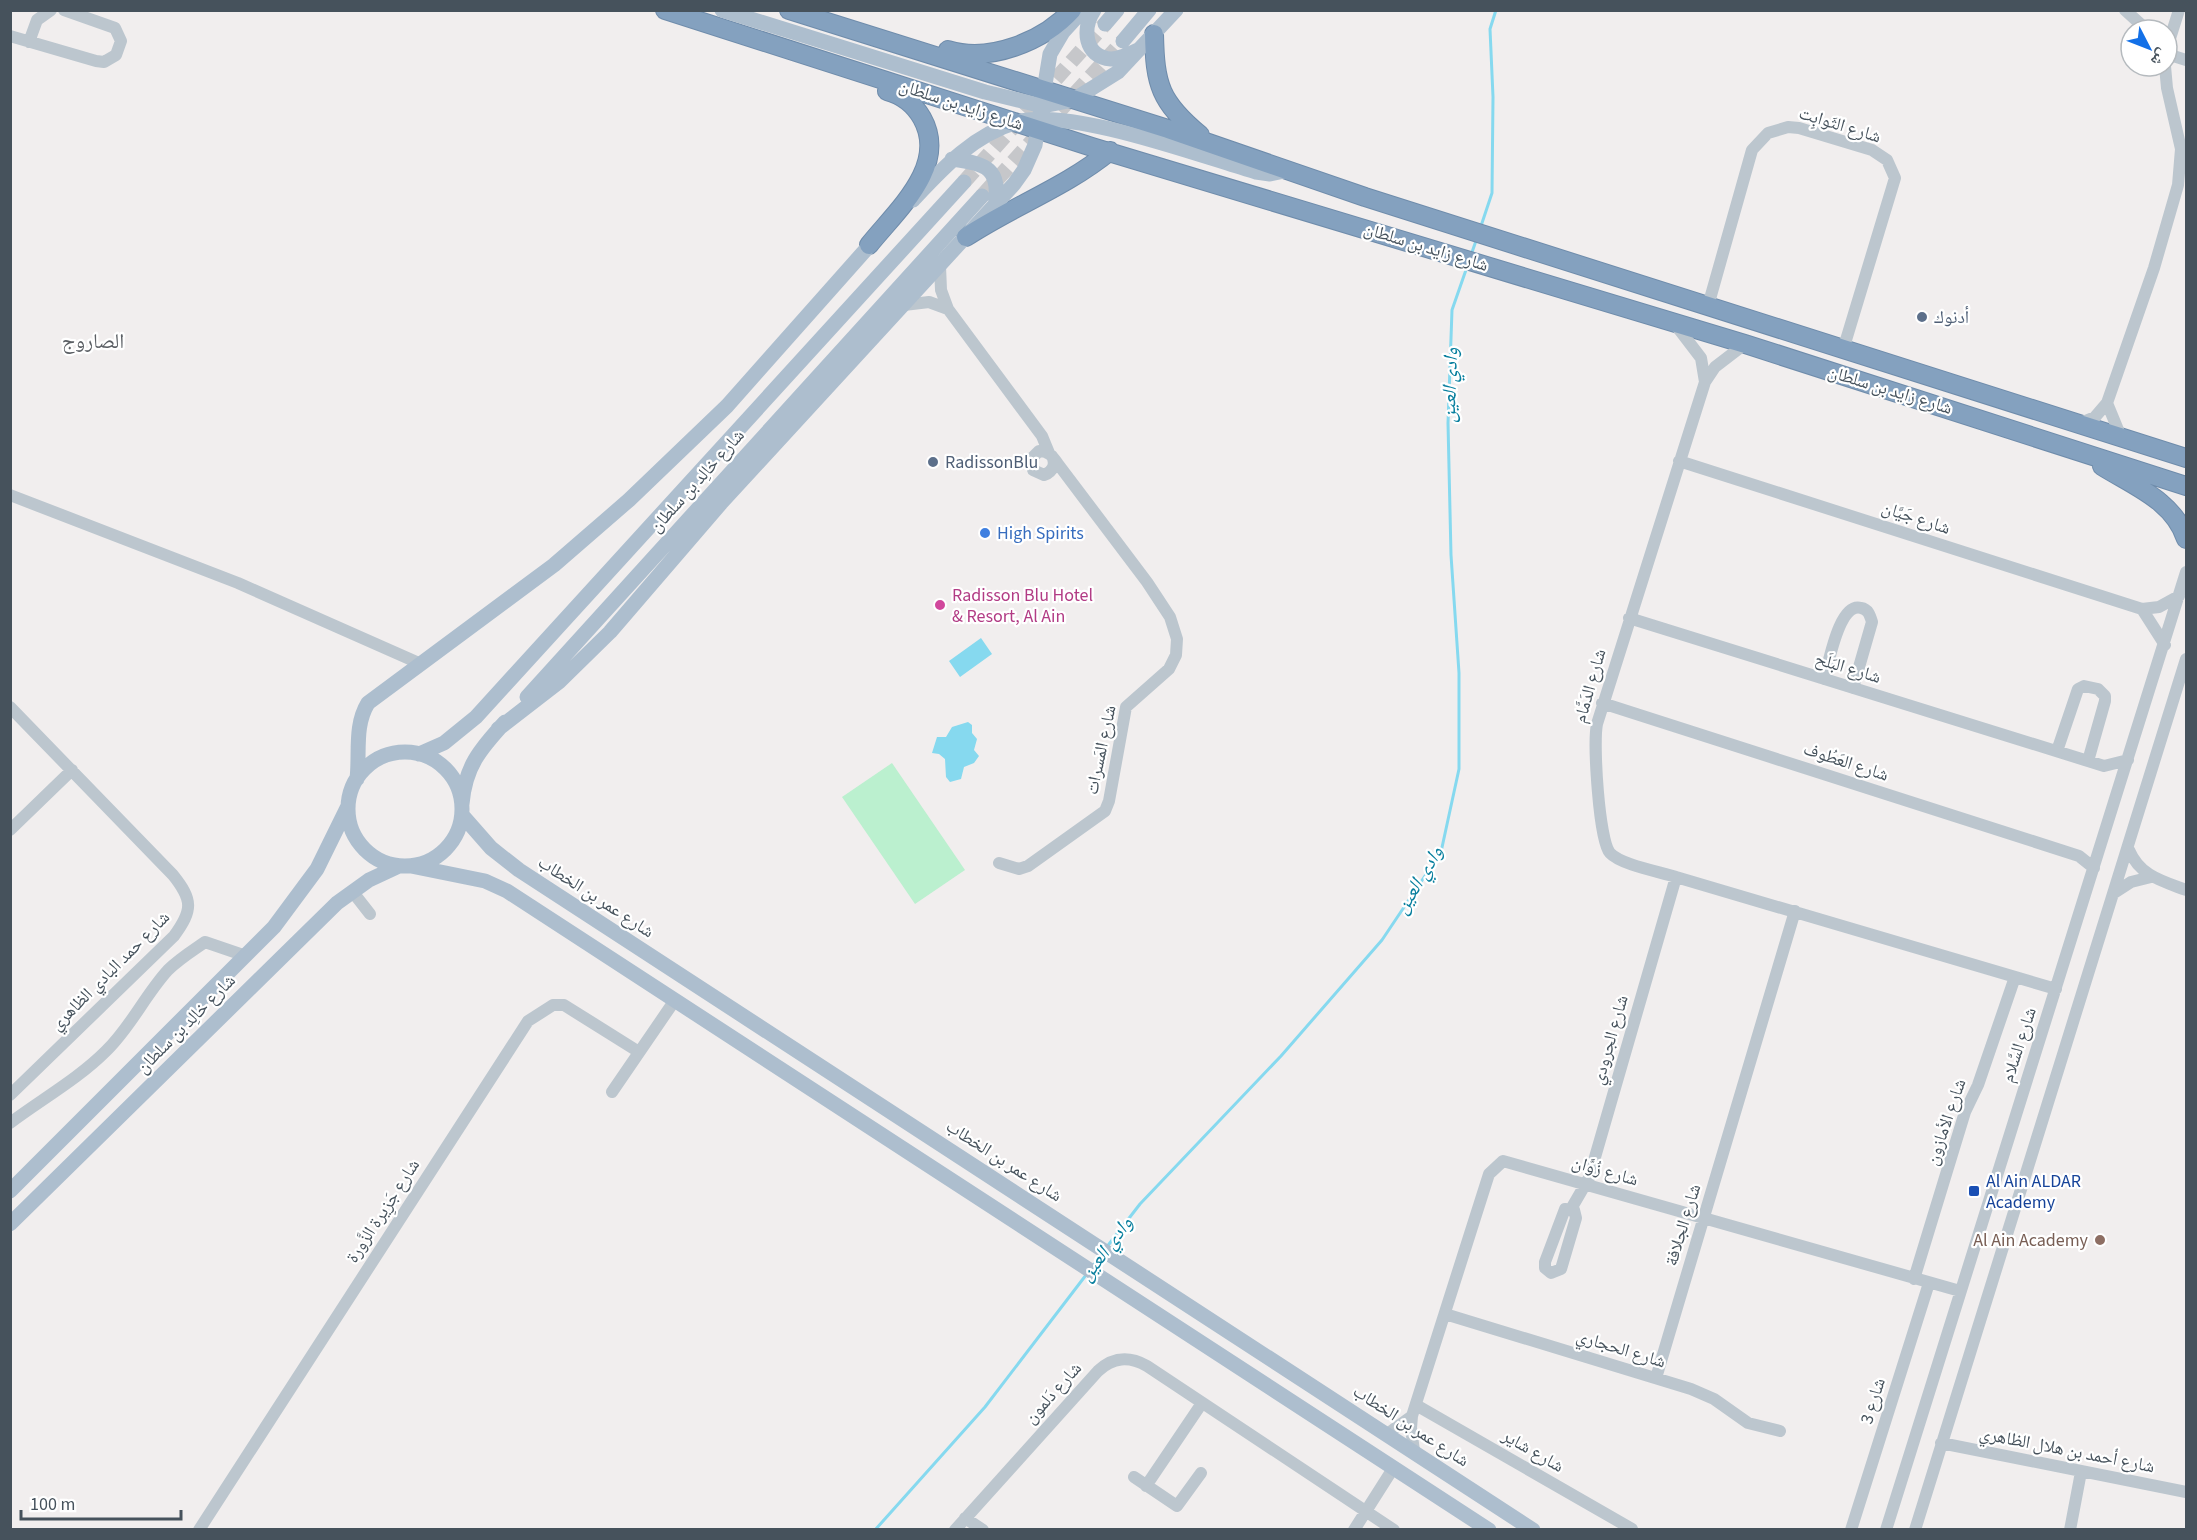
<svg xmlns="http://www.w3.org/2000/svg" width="2197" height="1540" font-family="'Source Sans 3','Noto Naskh Arabic',sans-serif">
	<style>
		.green { fill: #bbf0cf }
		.water { fill: #86d9ef }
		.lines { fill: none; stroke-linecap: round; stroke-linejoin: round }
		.stream { stroke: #86d9ef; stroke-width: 3 }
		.major-tunnel { stroke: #c6c7ca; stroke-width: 15; stroke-dasharray: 15 8; stroke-linecap: butt }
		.highway-casing { stroke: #6f8cab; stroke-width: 20 }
		.minor { stroke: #bcc6ce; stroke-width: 12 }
		.major { stroke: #adbece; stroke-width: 15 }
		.highway { stroke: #84a1bf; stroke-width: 18 }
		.service-dot { fill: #5c6f8a; stroke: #fff; stroke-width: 2 }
		.shop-dot { fill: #3f7fe0; stroke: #fff; stroke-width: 2 }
		.hotel-dot { fill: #d1479c; stroke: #fff; stroke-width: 2 }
		.transit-dot { fill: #1a4fb4; stroke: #fff; stroke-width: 2 }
		.education-dot { fill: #8d6e63; stroke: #fff; stroke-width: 2 }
		.labels { text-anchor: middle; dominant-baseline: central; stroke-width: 4.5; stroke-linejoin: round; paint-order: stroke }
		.street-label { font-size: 18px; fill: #46525c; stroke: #fff }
		.service-label { font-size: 18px; fill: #4e5e75; stroke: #fff; text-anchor: start }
		.shop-label { font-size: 18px; fill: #366cbe; stroke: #fff; text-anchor: start }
		.hotel-label { font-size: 18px; fill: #b23c85; stroke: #fff; text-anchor: start }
		.transit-label { font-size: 18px; fill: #164399; stroke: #fff; text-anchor: start }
		.education-label { font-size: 18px; fill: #785e54; stroke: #fff; text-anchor: end }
		.water-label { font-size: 20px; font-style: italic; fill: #087f9e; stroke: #fff }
		.quarter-label { font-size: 21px; fill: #5b5f64; stroke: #fff }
	</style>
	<rect width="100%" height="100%" fill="#f1eeee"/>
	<path class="green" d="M892,763L965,870L915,904L842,797Z"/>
	<path class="water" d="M981,638L992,654L960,677L949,661Z
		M968,722L972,725V733L977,739L974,750L979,756L974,763L964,767L961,779L950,782L946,777L945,759L939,754L932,753L937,737H946L952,727Z"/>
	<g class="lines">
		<path class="stream" d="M1481,226L1492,193L1493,97L1490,29L1496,10
			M1471,255L1477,238
			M1106,1248L1140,1204L1281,1056L1382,940L1441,852L1459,769V673L1451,555L1448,423L1452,310L1467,267
			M1092,1267L1101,1256
			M875,1530L985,1407L1086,1275"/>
		<path class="major-tunnel" d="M964,182L1105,24
			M982,196L1123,41"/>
		<g class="highway-casing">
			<path id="highway" d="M665,10L1092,147L1745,344L2186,486
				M789,10L1168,129L1365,197L2186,458
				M1154,34C1155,85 1160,102 1200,135
				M948,50C990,63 1044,41 1072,10
				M966,237C1013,206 1066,187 1110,151
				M869,245C896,211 949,166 922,118C914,104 902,95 887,91
				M2102,466C2134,486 2174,501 2186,539"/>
		</g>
		<path class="minor" d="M2125,10L2147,30
			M10,36L96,61L104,62L116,55L121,41L115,28L64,10
			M29,42L37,20L51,10
			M2167,48L2179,10
			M2167,54L2186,60
			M940,266L941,290L948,309L1042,436L1049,453
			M904,305L929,302L948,309
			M1708,306L1752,150L1768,133L1788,127L1799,128L1872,150L1887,160L1895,178L1843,350
			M1675,324L1701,358L1705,382
			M1745,344L1715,367L1705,382L1597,724C1593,743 1599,841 1610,853C1621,865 1661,872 1676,877L2056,989
			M2107,403L2121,437
			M2078,424L2095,417L2107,403L2154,268L2178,185L2181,149L2167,88L2165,66
			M1679,461L2142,609L2159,607L2179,596
			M10,495L238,583L421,664
			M2142,609L2165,645
			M1629,618L2104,766L2128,760
			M1824,679C1829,663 1839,602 1861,608C1868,609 1870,615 1872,622L1853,688
			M1602,703L2079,856L2094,868
			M10,707L173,875C193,900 193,910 174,936L10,1095
			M2057,751L2078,689L2084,686L2098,689L2105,696V701L2088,761
			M10,830L72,770
			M2129,850C2140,876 2162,881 2186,890
			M999,863L1019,869L1028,866L1105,811L1109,801L1126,707L1169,669L1176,655L1177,639L1170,617L1147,582L1058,464C1053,457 1049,451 1039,451L1031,459L1033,470L1044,475C1053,472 1056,464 1052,456
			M352,891L370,914
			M2114,893L2131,882L2151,877
			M612,1092L675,1000
			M10,1123C42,1099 78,1079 106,1051C131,1027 145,995 168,970C179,959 192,951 205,942L246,956
			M1565,1209L1574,1210L1576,1218L1561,1269L1551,1273L1545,1268V1262Z
			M1571,1209L1589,1178L1676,877
			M1914,1279L1965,1112L1978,1085L2015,977
			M1445,1314L1691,1389L1714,1399L1748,1423L1780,1431
			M1656,1378L1795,911
			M1416,1405L1632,1529
			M1387,1434L1412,1416
			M1941,1443L2186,1492
			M1414,1451L1411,1428L1412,1416L1489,1174L1503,1161L1960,1291
			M1134,1477L1177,1506L1201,1473
			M1146,1486L1202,1403
			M965,1518L983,1530
			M199,1530L528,1021L553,1005H564L639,1052
			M955,1530L1098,1371C1113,1357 1129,1356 1147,1366L1394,1530
			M1354,1530L1394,1467
			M1851,1530L1929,1283
			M1886,1530L2186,572
			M1915,1530L2186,659
			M2070,1530L2081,1472"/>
		<path class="major" d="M722,10L985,92L1043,106L1073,100L1118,72L1176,10
			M1094,10C1082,28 1084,57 1111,59C1120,59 1130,54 1138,50
			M1105,24L1117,10
			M1123,41L1149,10
			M952,159C987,164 1001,168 995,207
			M913,200C943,168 973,135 1017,122C1069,107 1201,156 1256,172L1270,174L1289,170
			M527,697L982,196
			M498,729L560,681L610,632L721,503L1014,184L1024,170L1035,145L1050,54L1063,32L1083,10
			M348 809a57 57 0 1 1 114 0a57 57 0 1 1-114 0Z
			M419,754L444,743L476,717L964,182
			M357,779C360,752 354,726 368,703L554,565L629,500L727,406L877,237
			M462,804C465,767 480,749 505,722
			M462,815L491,848L519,870L1533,1530
			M411,866L485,881L507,891L1489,1530
			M10,1191L274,927L317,869L348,806
			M10,1224L337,903L369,880L399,866"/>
		<use href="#highway" class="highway"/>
	</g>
	<g class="service-dot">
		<circle cx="1922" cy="317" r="6"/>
		<circle cx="933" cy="462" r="6"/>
	</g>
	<circle class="shop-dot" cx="985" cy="533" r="6"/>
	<circle class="hotel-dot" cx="940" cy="605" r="6"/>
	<rect class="transit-dot" x="1968" y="1185" width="12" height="12" rx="3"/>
	<circle class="education-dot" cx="2100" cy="1240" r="6"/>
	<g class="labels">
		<g class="street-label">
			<text transform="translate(961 105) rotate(18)">شارع زايد بن سلطان</text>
			<text transform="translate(1840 125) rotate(17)">شارع الثَوابِت</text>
			<text transform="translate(1426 247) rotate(17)">شارع زايد بن سلطان</text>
			<text transform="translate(1890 390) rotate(17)">شارع زايد بن سلطان</text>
			<text transform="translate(697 481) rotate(-48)">شارع خالِد بن سلطان</text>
			<text transform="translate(1916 518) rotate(18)">شارع جَيَّان</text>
			<text transform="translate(1848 668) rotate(17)">شارع البَلَح</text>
			<text transform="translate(1590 686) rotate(-74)">شارع الدَمَّام</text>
			<text transform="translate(1101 750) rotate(-78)">شارع المَسرات</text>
			<text transform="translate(1846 762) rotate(18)">شارع العَطُوف</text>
			<text transform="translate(596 897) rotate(33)">شارع عمر بن الخطاب</text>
			<text transform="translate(110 971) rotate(-45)">شارع حمد البادي الظاهري</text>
			<text transform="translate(186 1024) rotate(-45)">شارع خالِد بن سلطان</text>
			<text transform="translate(1610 1040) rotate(-74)">شارع الجرودي</text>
			<text transform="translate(2019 1045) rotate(-72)">شارع السَّلام</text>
			<text transform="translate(1946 1122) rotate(-71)">شارع الأمازون</text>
			<text transform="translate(1004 1161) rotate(33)">شارع عمر بن الخطاب</text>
			<text transform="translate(1605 1171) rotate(16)">شارع زُوَّان</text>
			<text transform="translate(383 1211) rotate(-57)">شارع جَزِيرة الزَّورة</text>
			<text transform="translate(1683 1225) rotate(-73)">شارع الجلافة</text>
			<text transform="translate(1621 1349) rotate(17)">شارع الحجاري</text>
			<text transform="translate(1053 1393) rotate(-48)">شارع دَلمون</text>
			<text transform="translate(1873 1401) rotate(-73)">شارع 3</text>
			<text transform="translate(1411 1426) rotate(33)">شارع عمر بن الخطاب</text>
			<text transform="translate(2067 1450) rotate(11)">شارع أحمد بن هلال الظاهري</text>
			<text transform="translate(1533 1451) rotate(30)">شارع شاير</text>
		</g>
		<g class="service-label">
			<text x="1934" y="317">أدنوك</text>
			<text x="945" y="462">RadissonBlu</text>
		</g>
		<g class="shop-label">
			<text x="997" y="533">High Spirits</text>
		</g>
		<g class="hotel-label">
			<text x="952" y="595">Radisson Blu Hotel<tspan x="952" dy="21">&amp; Resort, Al Ain</tspan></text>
		</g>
		<g class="transit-label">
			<text x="1986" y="1181">Al Ain ALDAR<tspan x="1986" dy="21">Academy</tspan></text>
		</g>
		<g class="education-label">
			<text x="2088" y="1240">Al Ain Academy</text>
		</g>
		<g class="water-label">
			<text transform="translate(1450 385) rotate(-88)">وادي العين</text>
			<text transform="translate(1419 880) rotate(-59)">وادي العين</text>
			<text transform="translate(1106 1249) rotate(-53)">وادي العين</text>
		</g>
		<g class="quarter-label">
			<text x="93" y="341">الصاروج</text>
		</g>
	</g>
	<rect width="2197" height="1540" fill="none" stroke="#46525c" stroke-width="24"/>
	<g transform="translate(2149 48) rotate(132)"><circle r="28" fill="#ffffff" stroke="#b5babe" stroke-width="1.5"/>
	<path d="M0-4.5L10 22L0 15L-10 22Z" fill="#1370e7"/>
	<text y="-9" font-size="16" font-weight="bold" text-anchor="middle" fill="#46525c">ش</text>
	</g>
	<path d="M21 1510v9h160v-9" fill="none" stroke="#46525c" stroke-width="3"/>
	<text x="30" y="1510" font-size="18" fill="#46525c" stroke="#ffffff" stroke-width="4.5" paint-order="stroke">100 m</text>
</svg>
